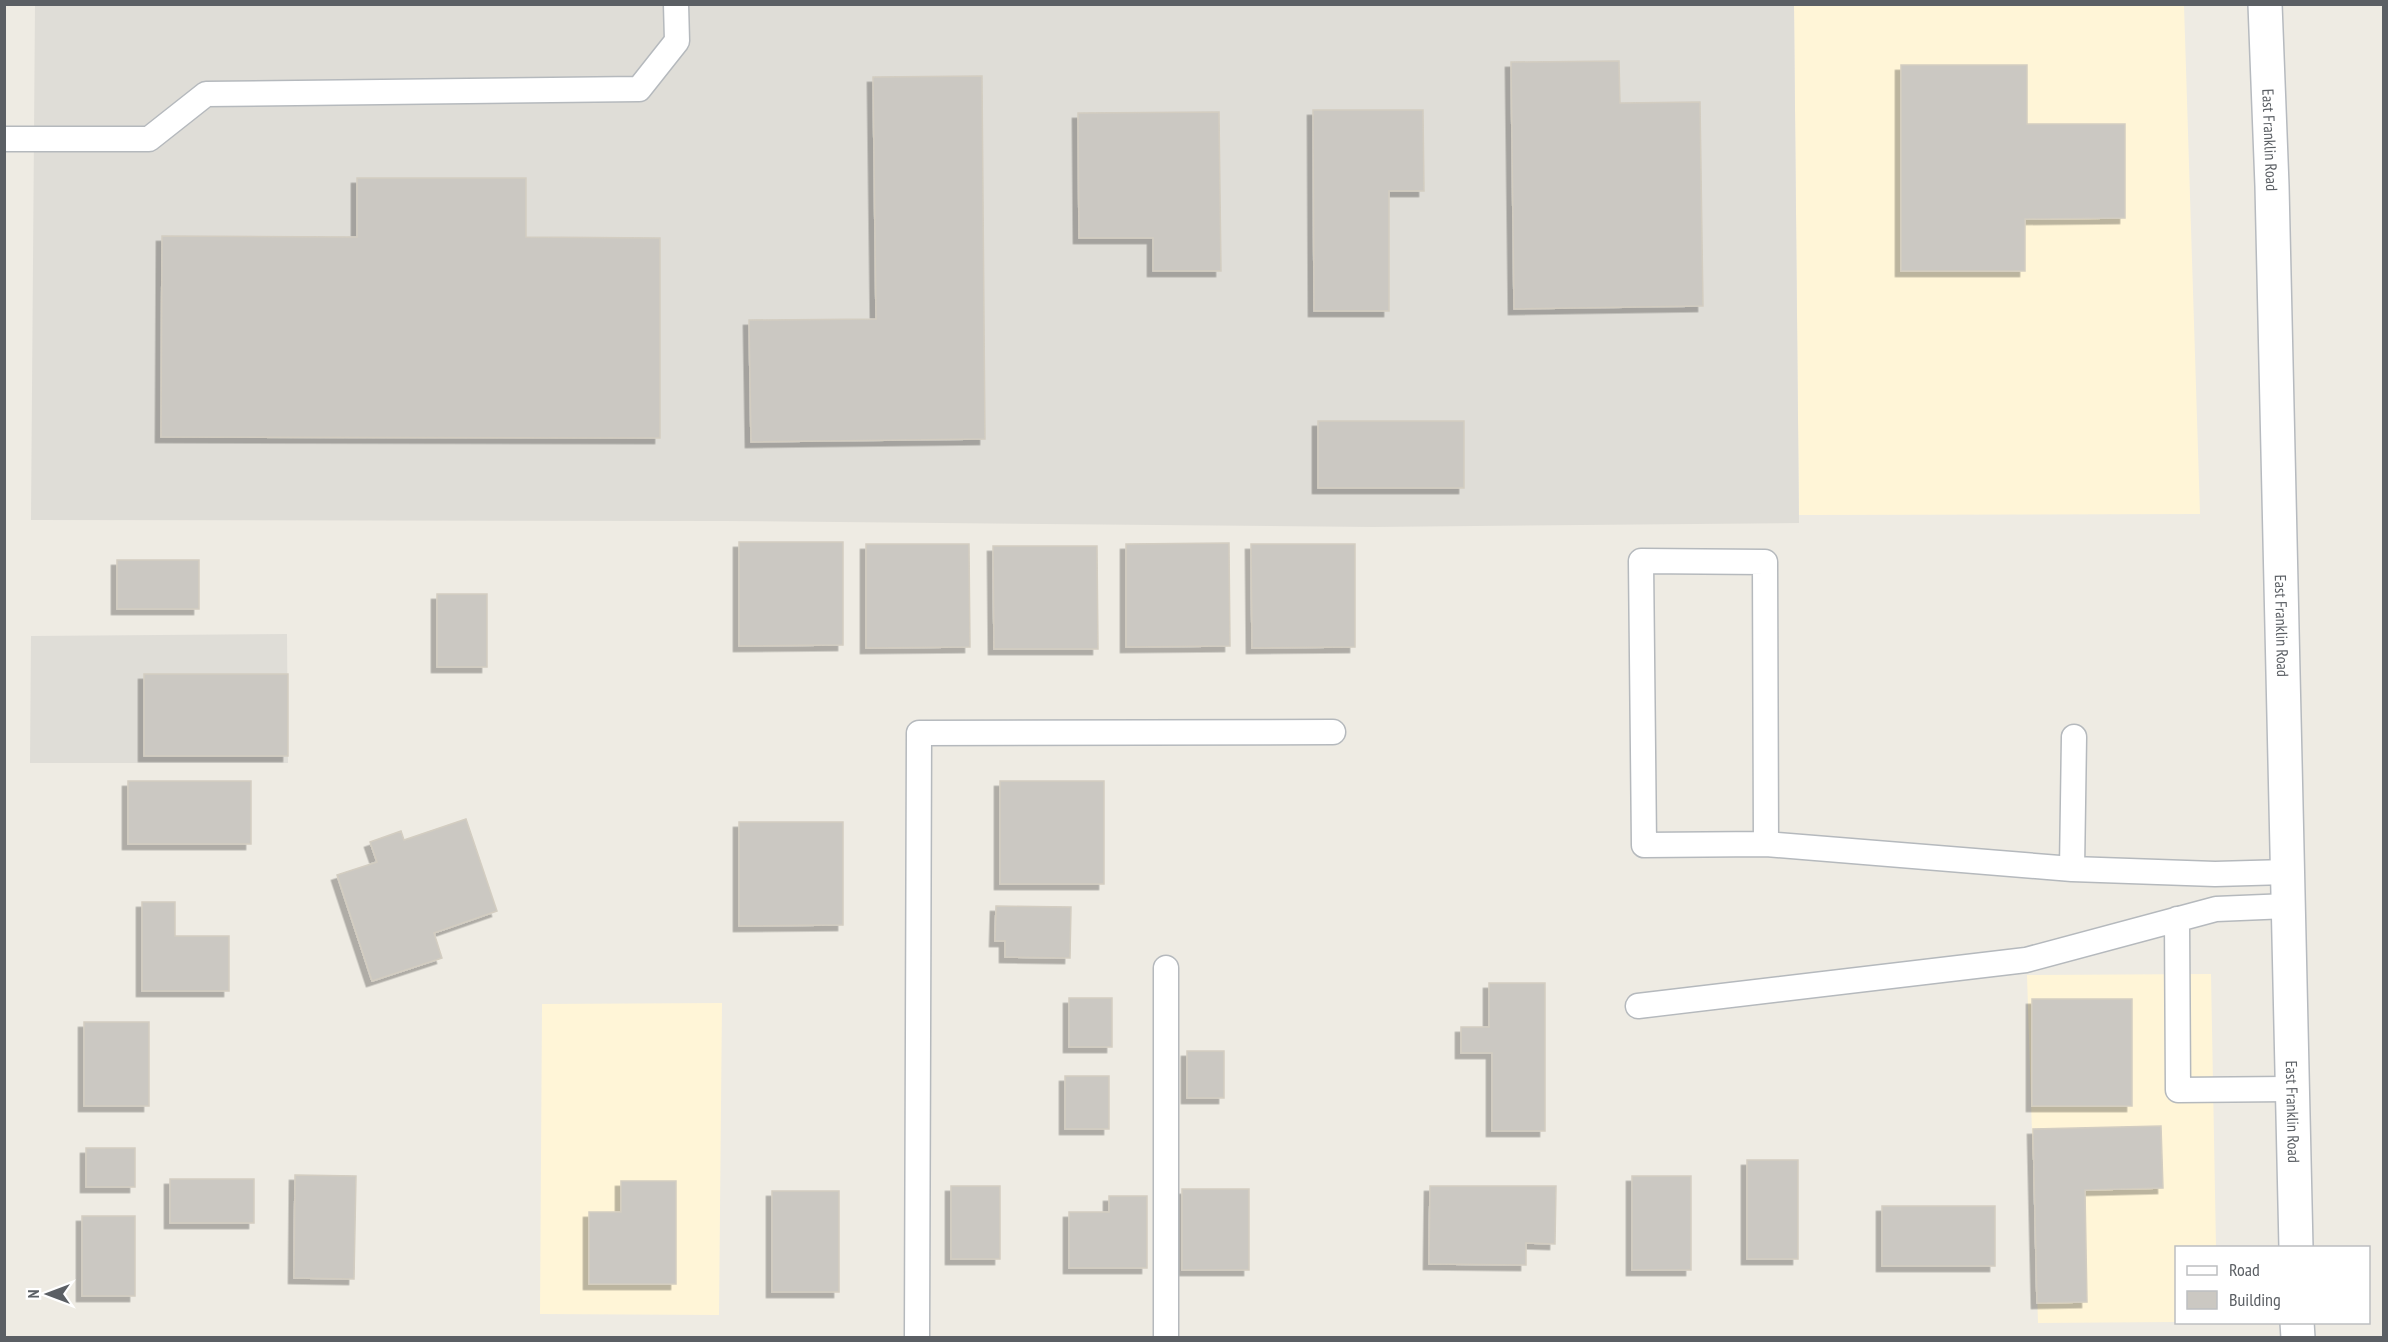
<svg xmlns="http://www.w3.org/2000/svg" width="2388" height="1342" font-family="'PT Sans Narrow',sans-serif">
	<style>
		.commercial { fill: #fff5d7 }
		.industrial { fill: #dfddd7 }
		.building { fill: #cbc8c2; stroke: #d3cdc1; stroke-width: 1.5; filter: url(#shadow) }
		.lines { fill: none; stroke-linecap: round; stroke-linejoin: round }
		.service-casing { stroke: #b5b9bd; stroke-width: 27 }
		.secondary-casing { stroke: #b6babf; stroke-width: 36 }
		.service { stroke: #fff; stroke-width: 24 }
		.secondary { stroke: #fff; stroke-width: 33 }
		.labels { text-anchor: middle; dominant-baseline: central; stroke-width: 6; stroke-linejoin: round; paint-order: stroke }
		.street-label { font-size: 16px; fill: #5b5f64; stroke: #fff }
	</style>
	<defs>
		<filter id="shadow"><feDropShadow dx="-5.5" dy="5.5" stdDeviation="0" flood-color="#0004"/></filter>
	</defs>
	<rect width="100%" height="100%" fill="#eeebe3"/>
	<path class="commercial" d="M1794,5H2184L2200,514L1799,515Z
		M2211,974L2216,1247L2176,1248V1322L2038,1323L2027,975Z
		M722,1003L719,1315L540,1314L542,1004Z"/>
	<path class="industrial" d="M35,5H1794L1799,523L1373,527L725,521L31,520Z
		M287,634L288,763H30L31,636Z"/>
	<path class="building" d="M1619,61L1620,103L1700,102L1703,306L1514,309L1511,62Z
		M1901,65H2027V124H2125V218L2025,219V271H1901Z
		M982,76L985,439L751,442L749,320L876,319L873,77Z
		M1313,110H1423L1424,191H1389V311H1314Z
		M1219,112L1221,271H1153V238H1079L1078,113Z
		M357,178H526V237L660,238V438L161,437L162,236L357,237Z
		M1318,421H1464V488H1318Z
		M739,542H843V645L739,646Z
		M1229,543L1230,646L1126,647V544Z
		M866,544H969L970,647L866,648Z
		M1251,544H1355V647L1252,648Z
		M993,546H1097L1098,649H994Z
		M117,560H199V609H117Z
		M437,594H487V667H437Z
		M144,674H288V756H144Z
		M128,781H251V844H128Z
		M1000,781H1104V884H1000Z
		M466,819L497,911L434,933L442,958L372,981L337,875L377,862L370,842L401,831L404,840Z
		M739,822H843V925L739,926Z
		M142,902H175V936H229V991H142Z
		M996,906L1071,907L1070,958L1005,957V941H995Z
		M1489,983H1545V1131H1492V1053H1461V1027H1489Z
		M1069,998H1112V1047H1069Z
		M2032,999H2132V1106H2032Z
		M84,1022H149V1106H84Z
		M1187,1051H1224V1098H1187Z
		M1065,1076H1109V1129H1065Z
		M2161,1126L2163,1188L2085,1190L2087,1302L2037,1303L2033,1129Z
		M86,1148H135V1187H86Z
		M1747,1160H1798V1259H1747Z
		M295,1175L356,1176L354,1279L294,1278Z
		M1632,1176H1691V1270H1632Z
		M170,1179H254V1223H170Z
		M621,1181H676V1284H589V1212H621Z
		M951,1186H1000V1259H951Z
		M1430,1186H1556L1555,1244L1526,1243V1265L1429,1264Z
		M1182,1189H1249V1270H1182Z
		M772,1191H839V1292H772Z
		M1109,1196H1147V1268H1069V1212H1109Z
		M1882,1206H1995V1266H1882Z
		M82,1216H135V1296H82Z"/>
	<g class="lines">
		<g class="service-casing">
			<path id="service" d="M4,139H149L206,94L639,89L677,41L676,4
				M1766,844L1765,562L1641,561L1644,845L1766,844L2072,869L2215,874L2287,872
				M2072,869L2074,737
				M2177,919L2178,1090L2292,1089
				M1166,968V1338
				M1638,1006L2026,960L2216,909L2288,906
				M917,1338L919,733L1333,732"/>
		</g>
		<g class="secondary-casing">
			<g id="secondary">
				<path id="s1" d="M2265,4L2272,186L2296,1248"/>
				<path d="M2297,1322L2298,1338"/>
			</g>
		</g>
		<use href="#service" class="service"/>
		<use href="#secondary" class="secondary"/>
	</g>
	<g class="labels">
		<g class="street-label">
			<text stroke="none"><textPath href="#s1" startOffset="136">East Franklin Road</textPath></text>
			<text stroke="none"><textPath href="#s1" startOffset="622">East Franklin Road</textPath></text>
			<text stroke="none"><textPath href="#s1" startOffset="1108">East Franklin Road</textPath></text>
		</g>
	</g>
	<rect width="2388" height="1342" fill="none" stroke="#5b5f64" stroke-width="12"/>
	<rect x="2175" y="1246" width="195" height="78" fill="#ffffff" stroke="#bdbfc1" stroke-width="1.5"/>
	<rect x="2187" y="1266" width="30" height="9" fill="#ffffff" stroke="#bdbfc1" stroke-width="1.5"/>
	<text x="2229" y="1276" font-size="18" fill="#5b5f64">Road</text>
	<rect x="2187" y="1291" width="30" height="18" fill="#cbc8c2" stroke="#bdbfc1" stroke-width="1.5"/>
	<text x="2229" y="1306" font-size="18" fill="#5b5f64">Building</text>
	<g transform="translate(48 1294) rotate(270)" stroke="#ffffff" stroke-width="4.5" paint-order="stroke">
	<path d="M0-4.5L10 22L0 15L-10 22Z" fill="#5b5f64"/>
	<text y="-9" font-size="16" font-weight="bold" text-anchor="middle" fill="#5b5f64">N</text>
	</g>
</svg>
